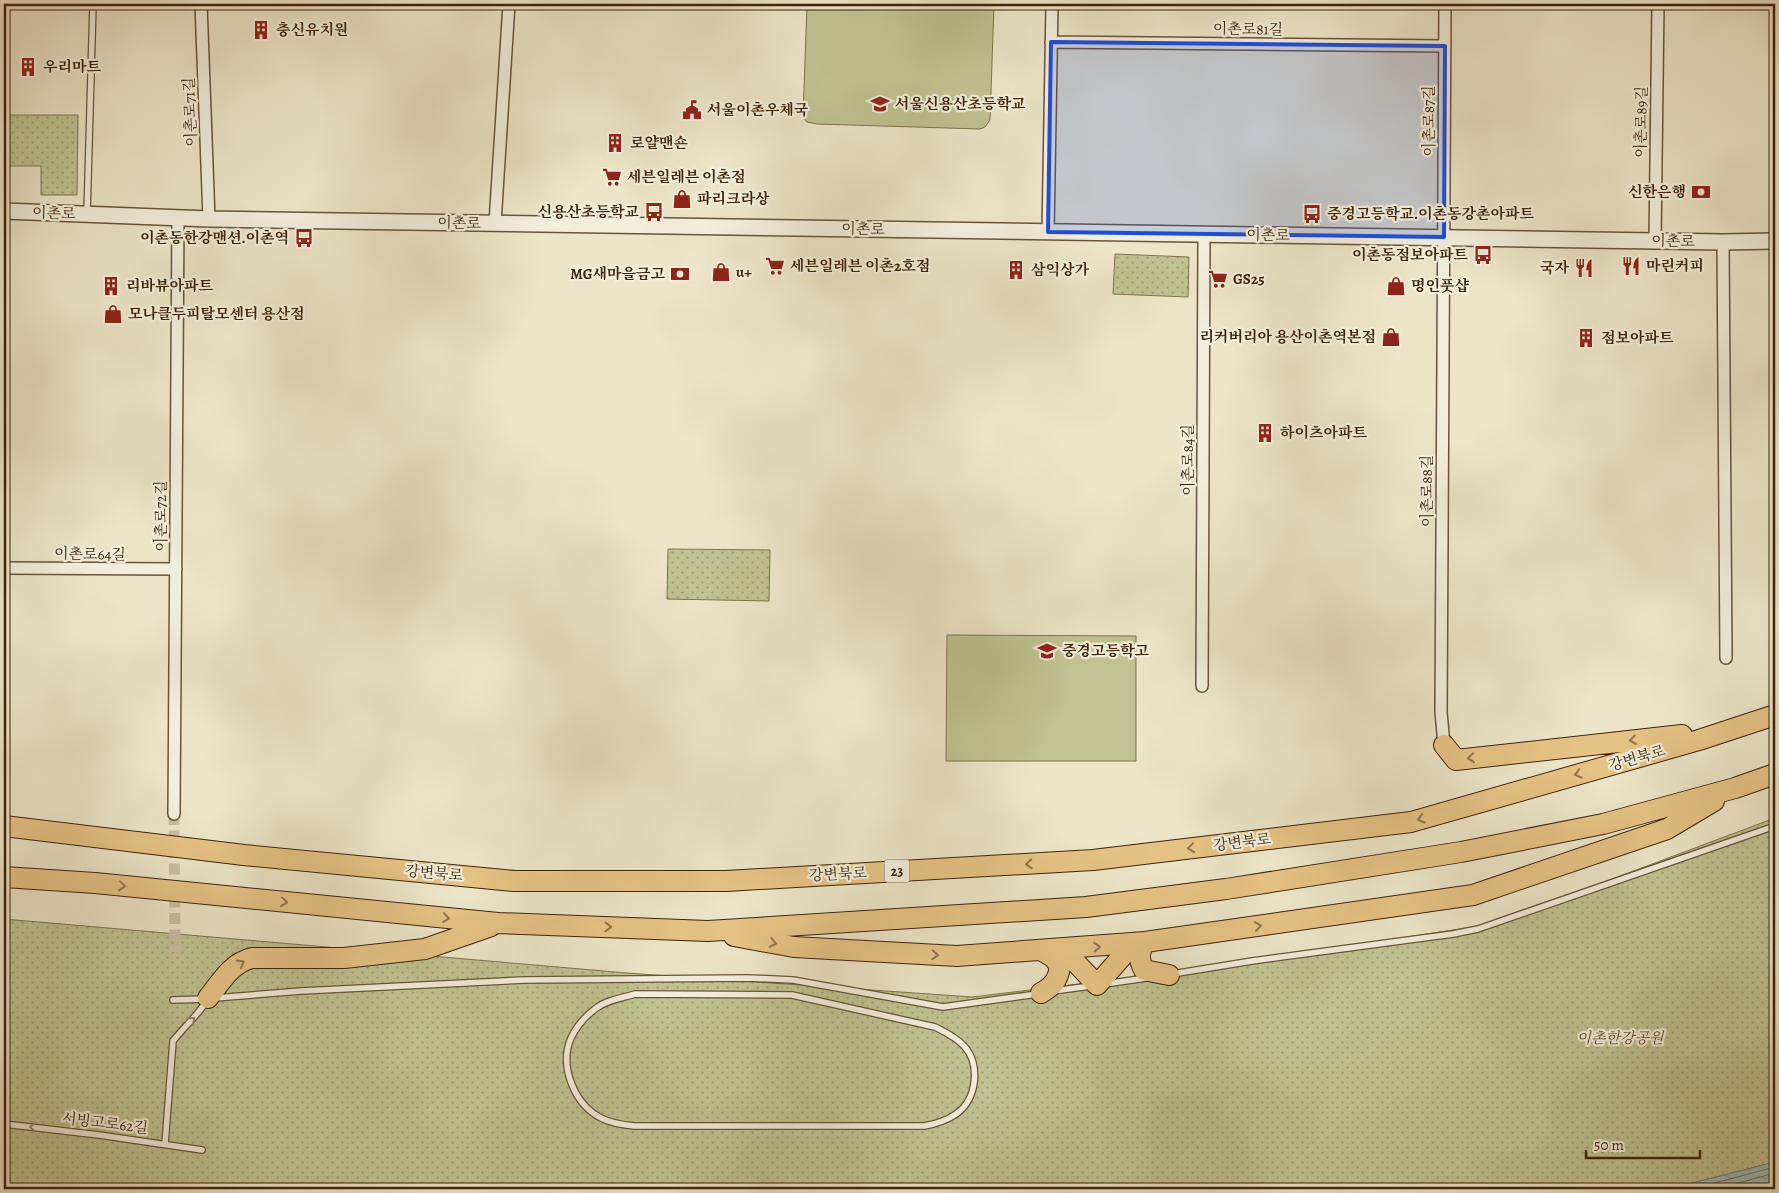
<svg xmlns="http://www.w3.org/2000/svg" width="1779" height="1193" font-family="Alegreya,'Noto Serif KR',serif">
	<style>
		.green { fill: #c0c291; stroke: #7e734e }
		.park { fill: url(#park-dots); stroke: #7e734e }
		.water { fill: url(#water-ripples); stroke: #758074 }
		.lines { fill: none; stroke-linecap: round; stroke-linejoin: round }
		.shore { stroke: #6c7162; stroke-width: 1 }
		.minor-tunnel { stroke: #cabea3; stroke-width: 11; stroke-dasharray: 11 5.5; stroke-linecap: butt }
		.service-casing { stroke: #69543a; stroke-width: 8 }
		.minor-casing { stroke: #69543a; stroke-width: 14 }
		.tertiary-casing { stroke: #69543a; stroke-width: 18 }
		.trunk-casing { stroke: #3d240a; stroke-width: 22 }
		.service { stroke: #f3eedc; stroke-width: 5.5 }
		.minor { stroke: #f3eedc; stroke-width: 11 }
		.tertiary { stroke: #f3eedc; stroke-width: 15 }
		.trunk { stroke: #e6c284; stroke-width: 20 }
		.oneway { stroke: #927347 }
		.oneway2 { stroke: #988973 }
		.marked { fill: #1d4ed8; fill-opacity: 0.2; stroke: #1d4ed8; stroke-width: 4; stroke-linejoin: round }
		.labels { text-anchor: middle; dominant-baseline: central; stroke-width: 4.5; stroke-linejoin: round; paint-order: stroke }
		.shield { fill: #f3eedc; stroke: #746149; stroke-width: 1 }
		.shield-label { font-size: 14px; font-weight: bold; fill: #3d240a }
		.street-label { font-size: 15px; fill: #3d240a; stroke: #f3eedc }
		.poi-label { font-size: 15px; font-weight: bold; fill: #3d240a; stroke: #f3eedc; text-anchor: start }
		.park-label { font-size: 15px; font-style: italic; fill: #5e4c2c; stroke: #f3eedc }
	</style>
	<defs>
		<pattern id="park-dots" width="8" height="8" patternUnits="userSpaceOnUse" patternTransform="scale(1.25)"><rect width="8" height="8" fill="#c0c291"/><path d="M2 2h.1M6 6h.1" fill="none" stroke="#9d9d75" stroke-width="1.8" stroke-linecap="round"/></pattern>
		<pattern id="water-ripples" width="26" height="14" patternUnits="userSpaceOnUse" patternTransform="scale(1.25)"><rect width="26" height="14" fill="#9abebb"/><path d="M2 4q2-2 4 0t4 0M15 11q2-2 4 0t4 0" fill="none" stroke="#7f9a96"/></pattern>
	</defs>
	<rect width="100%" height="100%" fill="#ede5c9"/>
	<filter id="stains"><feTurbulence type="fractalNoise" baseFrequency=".004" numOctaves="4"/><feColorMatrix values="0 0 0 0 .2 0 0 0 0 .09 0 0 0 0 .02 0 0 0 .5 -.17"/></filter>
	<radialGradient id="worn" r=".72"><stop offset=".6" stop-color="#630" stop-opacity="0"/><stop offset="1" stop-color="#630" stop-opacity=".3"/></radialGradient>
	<path class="green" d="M807,4H994L990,120L985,127L980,129L817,124L807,122L803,117Z
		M947,635L1136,636V761H946Z"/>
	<path class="park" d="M5,115H78L77,195H41V166H4Z
		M1115,254L1189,257L1188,297L1113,294Z
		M668,549L770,550L769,601L667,599Z
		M1775,818V1162L1669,1189H4V919L627,973L972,997L1186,971L1492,924Z"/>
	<path class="water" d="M1775,1162V1189H1669Z"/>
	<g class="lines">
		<path class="shore" d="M1692,1189L1775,1167
			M1716,1189L1775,1173"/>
		<path class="minor-tunnel" d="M174,814L175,952"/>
		<g class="service-casing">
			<path id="service" d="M159,4L201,5
				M87,214L93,4
				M1172,974L1252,961L1453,934L1478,929L1775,826
				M1105,984L1146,978
				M1053,991L1091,986
				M635,994L792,995L935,1027C945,1032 956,1037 964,1046C981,1064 977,1100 956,1114C946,1121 936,1124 924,1126H634C622,1125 611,1123 601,1118C574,1104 559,1066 571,1038C576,1027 586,1016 595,1009C606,1000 622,998 635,994Z
				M215,998L301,991L524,980L748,978L793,980L943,1007L1037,994
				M173,1000L206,999
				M4,1124L99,1135L202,1150
				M165,1144L173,1041C184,1027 197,1016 206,1002"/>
		</g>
		<g class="minor-casing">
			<path id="minor" d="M201,4L209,219
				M1051,42L1445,46
				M495,223L509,4
				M1048,232L1052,4
				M1655,241L1658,4
				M1723,242L1726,658
				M4,568L176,569
				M1202,686L1204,234
				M1444,745L1441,712L1445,4
				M174,814L178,218"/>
		</g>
		<g class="tertiary-casing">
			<path id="tertiary" d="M4,211L209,219L1723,242L1775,241"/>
		</g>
		<g class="trunk-casing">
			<path id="trunk" d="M1444,745L1456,760L1682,735
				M4,826L244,855L514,881H726L1093,860L1411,822L1699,740L1775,715
				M4,877L95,883L498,923L708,931L1086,907L1226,889L1461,852L1603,824L1735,788L1775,774
				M734,936L794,947L957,956L1145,942L1473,895L1667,829L1714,801
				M1145,942C1139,952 1138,959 1144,970L1169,975
				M1063,949L1097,985L1133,944
				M1041,993C1053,986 1058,980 1060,967L1054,958L1041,950
				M208,998C221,982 231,963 252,958H344L425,949L491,926"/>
		</g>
		<use href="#service" class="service"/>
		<use href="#minor" class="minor"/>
		<use href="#tertiary" class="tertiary"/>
		<use href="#trunk" class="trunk"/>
	</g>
	<defs><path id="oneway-chevron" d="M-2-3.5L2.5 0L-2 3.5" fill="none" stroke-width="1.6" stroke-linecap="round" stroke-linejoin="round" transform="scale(1.25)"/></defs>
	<g class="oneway">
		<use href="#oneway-chevron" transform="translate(1633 740) rotate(173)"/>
		<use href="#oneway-chevron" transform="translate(1471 758) rotate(174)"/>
		<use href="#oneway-chevron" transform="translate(1578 774) rotate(164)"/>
		<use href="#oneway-chevron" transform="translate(1421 819) rotate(164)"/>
		<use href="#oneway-chevron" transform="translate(1191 848) rotate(173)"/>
		<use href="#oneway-chevron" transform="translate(1029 864) rotate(177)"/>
		<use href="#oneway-chevron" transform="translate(122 886) rotate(6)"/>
		<use href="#oneway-chevron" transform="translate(284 902) rotate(6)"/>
		<use href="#oneway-chevron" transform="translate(446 918) rotate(6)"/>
		<use href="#oneway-chevron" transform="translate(1258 926) rotate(-8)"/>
		<use href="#oneway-chevron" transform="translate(608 927) rotate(2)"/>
		<use href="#oneway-chevron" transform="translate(773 943) rotate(11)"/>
		<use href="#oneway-chevron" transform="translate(1097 947) rotate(-4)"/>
		<use href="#oneway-chevron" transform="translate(935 955) rotate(3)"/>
		<use href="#oneway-chevron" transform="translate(241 963) rotate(-30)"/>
	</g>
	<g class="oneway2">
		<use href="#oneway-chevron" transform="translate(192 1020) rotate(-40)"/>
		<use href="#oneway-chevron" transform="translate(33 1127) rotate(-173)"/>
	</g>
	<path class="marked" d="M1051,42L1445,46L1444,237L1048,232Z"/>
	<defs>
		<g id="building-bare" transform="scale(1.5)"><path d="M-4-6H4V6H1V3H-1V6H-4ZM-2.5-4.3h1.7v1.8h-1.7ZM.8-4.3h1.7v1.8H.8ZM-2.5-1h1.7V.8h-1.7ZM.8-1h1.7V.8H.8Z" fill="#8f2418" stroke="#f3eedc" stroke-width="2.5" paint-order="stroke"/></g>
		<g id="school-bare" transform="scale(1.5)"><path d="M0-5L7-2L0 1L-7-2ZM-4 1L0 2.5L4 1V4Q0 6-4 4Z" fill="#8f2418" stroke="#f3eedc" stroke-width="2.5" paint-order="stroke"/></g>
		<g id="civic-bare" transform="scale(1.5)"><path d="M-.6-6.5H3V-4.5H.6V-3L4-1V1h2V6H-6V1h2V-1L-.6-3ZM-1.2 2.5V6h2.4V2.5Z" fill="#8f2418" stroke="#f3eedc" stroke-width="2.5" paint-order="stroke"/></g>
		<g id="supermarket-bare" transform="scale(1.5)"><path d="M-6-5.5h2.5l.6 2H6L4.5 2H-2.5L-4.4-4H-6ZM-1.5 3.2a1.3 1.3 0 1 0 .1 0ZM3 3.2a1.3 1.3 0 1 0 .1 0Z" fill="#8f2418" stroke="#f3eedc" stroke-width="2.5" paint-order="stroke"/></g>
		<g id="bank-bare" transform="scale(1.5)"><path d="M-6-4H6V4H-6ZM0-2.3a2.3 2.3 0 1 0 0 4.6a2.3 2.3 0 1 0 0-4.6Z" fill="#8f2418" stroke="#f3eedc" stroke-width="2.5" paint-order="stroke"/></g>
		<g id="shop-bare" transform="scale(1.5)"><path d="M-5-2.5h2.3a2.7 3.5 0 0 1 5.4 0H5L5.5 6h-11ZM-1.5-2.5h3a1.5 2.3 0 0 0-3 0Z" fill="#8f2418" stroke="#f3eedc" stroke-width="2.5" paint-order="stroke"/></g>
		<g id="bus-bare" transform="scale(1.5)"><path d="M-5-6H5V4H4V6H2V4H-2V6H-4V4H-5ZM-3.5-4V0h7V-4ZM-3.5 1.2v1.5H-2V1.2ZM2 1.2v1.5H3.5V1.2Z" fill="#8f2418" stroke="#f3eedc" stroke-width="2.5" paint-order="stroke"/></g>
		<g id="restaurant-bare" transform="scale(1.5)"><path d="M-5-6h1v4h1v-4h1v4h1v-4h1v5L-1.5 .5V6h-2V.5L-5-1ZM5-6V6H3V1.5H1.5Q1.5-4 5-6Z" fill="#8f2418" stroke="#f3eedc" stroke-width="2.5" paint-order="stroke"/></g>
	</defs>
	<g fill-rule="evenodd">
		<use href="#building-bare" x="261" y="30"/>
		<use href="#building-bare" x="28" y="67"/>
		<use href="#school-bare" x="880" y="104"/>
		<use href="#civic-bare" x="692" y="110"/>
		<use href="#building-bare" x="615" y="143"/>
		<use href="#supermarket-bare" x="612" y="177"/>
		<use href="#bank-bare" x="1701" y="192"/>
		<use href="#shop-bare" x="682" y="199"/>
		<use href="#bus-bare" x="654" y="212"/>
		<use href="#bus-bare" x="1312" y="214"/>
		<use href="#bus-bare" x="304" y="238"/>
		<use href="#bus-bare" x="1483" y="255"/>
		<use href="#supermarket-bare" x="775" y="266"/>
		<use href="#restaurant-bare" x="1631" y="266"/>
		<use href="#restaurant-bare" x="1584" y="268"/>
		<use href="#building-bare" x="1016" y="270"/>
		<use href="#shop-bare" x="721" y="272"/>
		<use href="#bank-bare" x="680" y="274"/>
		<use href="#supermarket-bare" x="1218" y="279"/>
		<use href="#building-bare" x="111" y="286"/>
		<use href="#shop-bare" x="1396" y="286"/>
		<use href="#shop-bare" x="113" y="314"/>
		<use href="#shop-bare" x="1391" y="337"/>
		<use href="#building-bare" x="1586" y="338"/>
		<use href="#building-bare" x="1265" y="433"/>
		<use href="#school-bare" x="1047" y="651"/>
	</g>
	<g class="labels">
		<rect class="shield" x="884.5" y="859.5" width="25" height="23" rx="4"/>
		<g class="shield-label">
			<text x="897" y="871">23</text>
		</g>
		<g class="street-label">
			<text transform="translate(1248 29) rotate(1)">이촌로81길</text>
			<text transform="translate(190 112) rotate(-92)">이촌로71길</text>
			<text transform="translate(1429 121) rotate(-90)">이촌로87길</text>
			<text transform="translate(1641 122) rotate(-89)">이촌로89길</text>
			<text transform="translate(54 213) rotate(2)">이촌로</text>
			<text transform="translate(459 223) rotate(1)">이촌로</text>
			<text transform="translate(863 229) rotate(1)">이촌로</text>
			<text transform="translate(1268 235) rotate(1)">이촌로</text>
			<text transform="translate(1673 241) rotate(1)">이촌로</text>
			<text transform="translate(1188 460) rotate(-90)">이촌로84길</text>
			<text transform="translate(1427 491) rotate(-90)">이촌로88길</text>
			<text transform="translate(161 516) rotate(-90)">이촌로72길</text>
			<text transform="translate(90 554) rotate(1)">이촌로64길</text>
			<text transform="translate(1637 758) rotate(-16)">강변북로</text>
			<text transform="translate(1242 842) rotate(-7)">강변북로</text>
			<text transform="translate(434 873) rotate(5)">강변북로</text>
			<text transform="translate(838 874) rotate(-3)">강변북로</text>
			<text transform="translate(105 1123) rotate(7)">서빙고로62길</text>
		</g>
		<g class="poi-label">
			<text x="276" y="30">충신유치원</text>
			<text x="43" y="67">우리마트</text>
			<text x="895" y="104">서울신용산초등학교</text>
			<text x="707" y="110">서울이촌우체국</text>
			<text x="630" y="143">로얄맨숀</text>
			<text x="627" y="177">세븐일레븐 이촌점</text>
			<text x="1686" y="192" text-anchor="end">신한은행</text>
			<text x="697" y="199">파리크라상</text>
			<text x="639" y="212" text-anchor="end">신용산초등학교</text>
			<text x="1327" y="214">중경고등학교.이촌동강촌아파트</text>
			<text x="289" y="238" text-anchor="end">이촌동한강맨션.이촌역</text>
			<text x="1468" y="255" text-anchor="end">이촌동점보아파트</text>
			<text x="790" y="266">세븐일레븐 이촌2호점</text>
			<text x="1646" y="266">마린커피</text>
			<text x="1569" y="268" text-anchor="end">국자</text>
			<text x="1031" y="270">삼익상가</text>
			<text x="736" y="272">u+</text>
			<text x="665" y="274" text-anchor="end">MG새마을금고</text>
			<text x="1233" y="279">GS25</text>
			<text x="126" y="286">리바뷰아파트</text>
			<text x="1411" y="286">명인풋샵</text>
			<text x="128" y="314">모나클두피탈모센터 용산점</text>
			<text x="1376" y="337" text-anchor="end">리커버리아 용산이촌역본점</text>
			<text x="1601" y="338">점보아파트</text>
			<text x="1280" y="433">하이츠아파트</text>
			<text x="1062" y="651">중경고등학고</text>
		</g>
		<g class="park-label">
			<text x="1620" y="1038">이촌한강공원</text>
		</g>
	</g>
	<rect width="1779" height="1193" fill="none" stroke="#ede5c9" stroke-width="20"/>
	<rect x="5" y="5" width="1769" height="1183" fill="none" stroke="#3d240a" stroke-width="2.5"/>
	<rect x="10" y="10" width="1759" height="1173" fill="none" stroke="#3d240a"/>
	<path d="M1586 1150v8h114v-8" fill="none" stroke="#3d240a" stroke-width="2.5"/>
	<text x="1594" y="1150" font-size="15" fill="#3d240a" stroke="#f3eedc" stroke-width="4" paint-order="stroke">50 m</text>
	<rect width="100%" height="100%" filter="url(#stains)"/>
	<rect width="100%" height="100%" fill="url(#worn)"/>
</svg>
